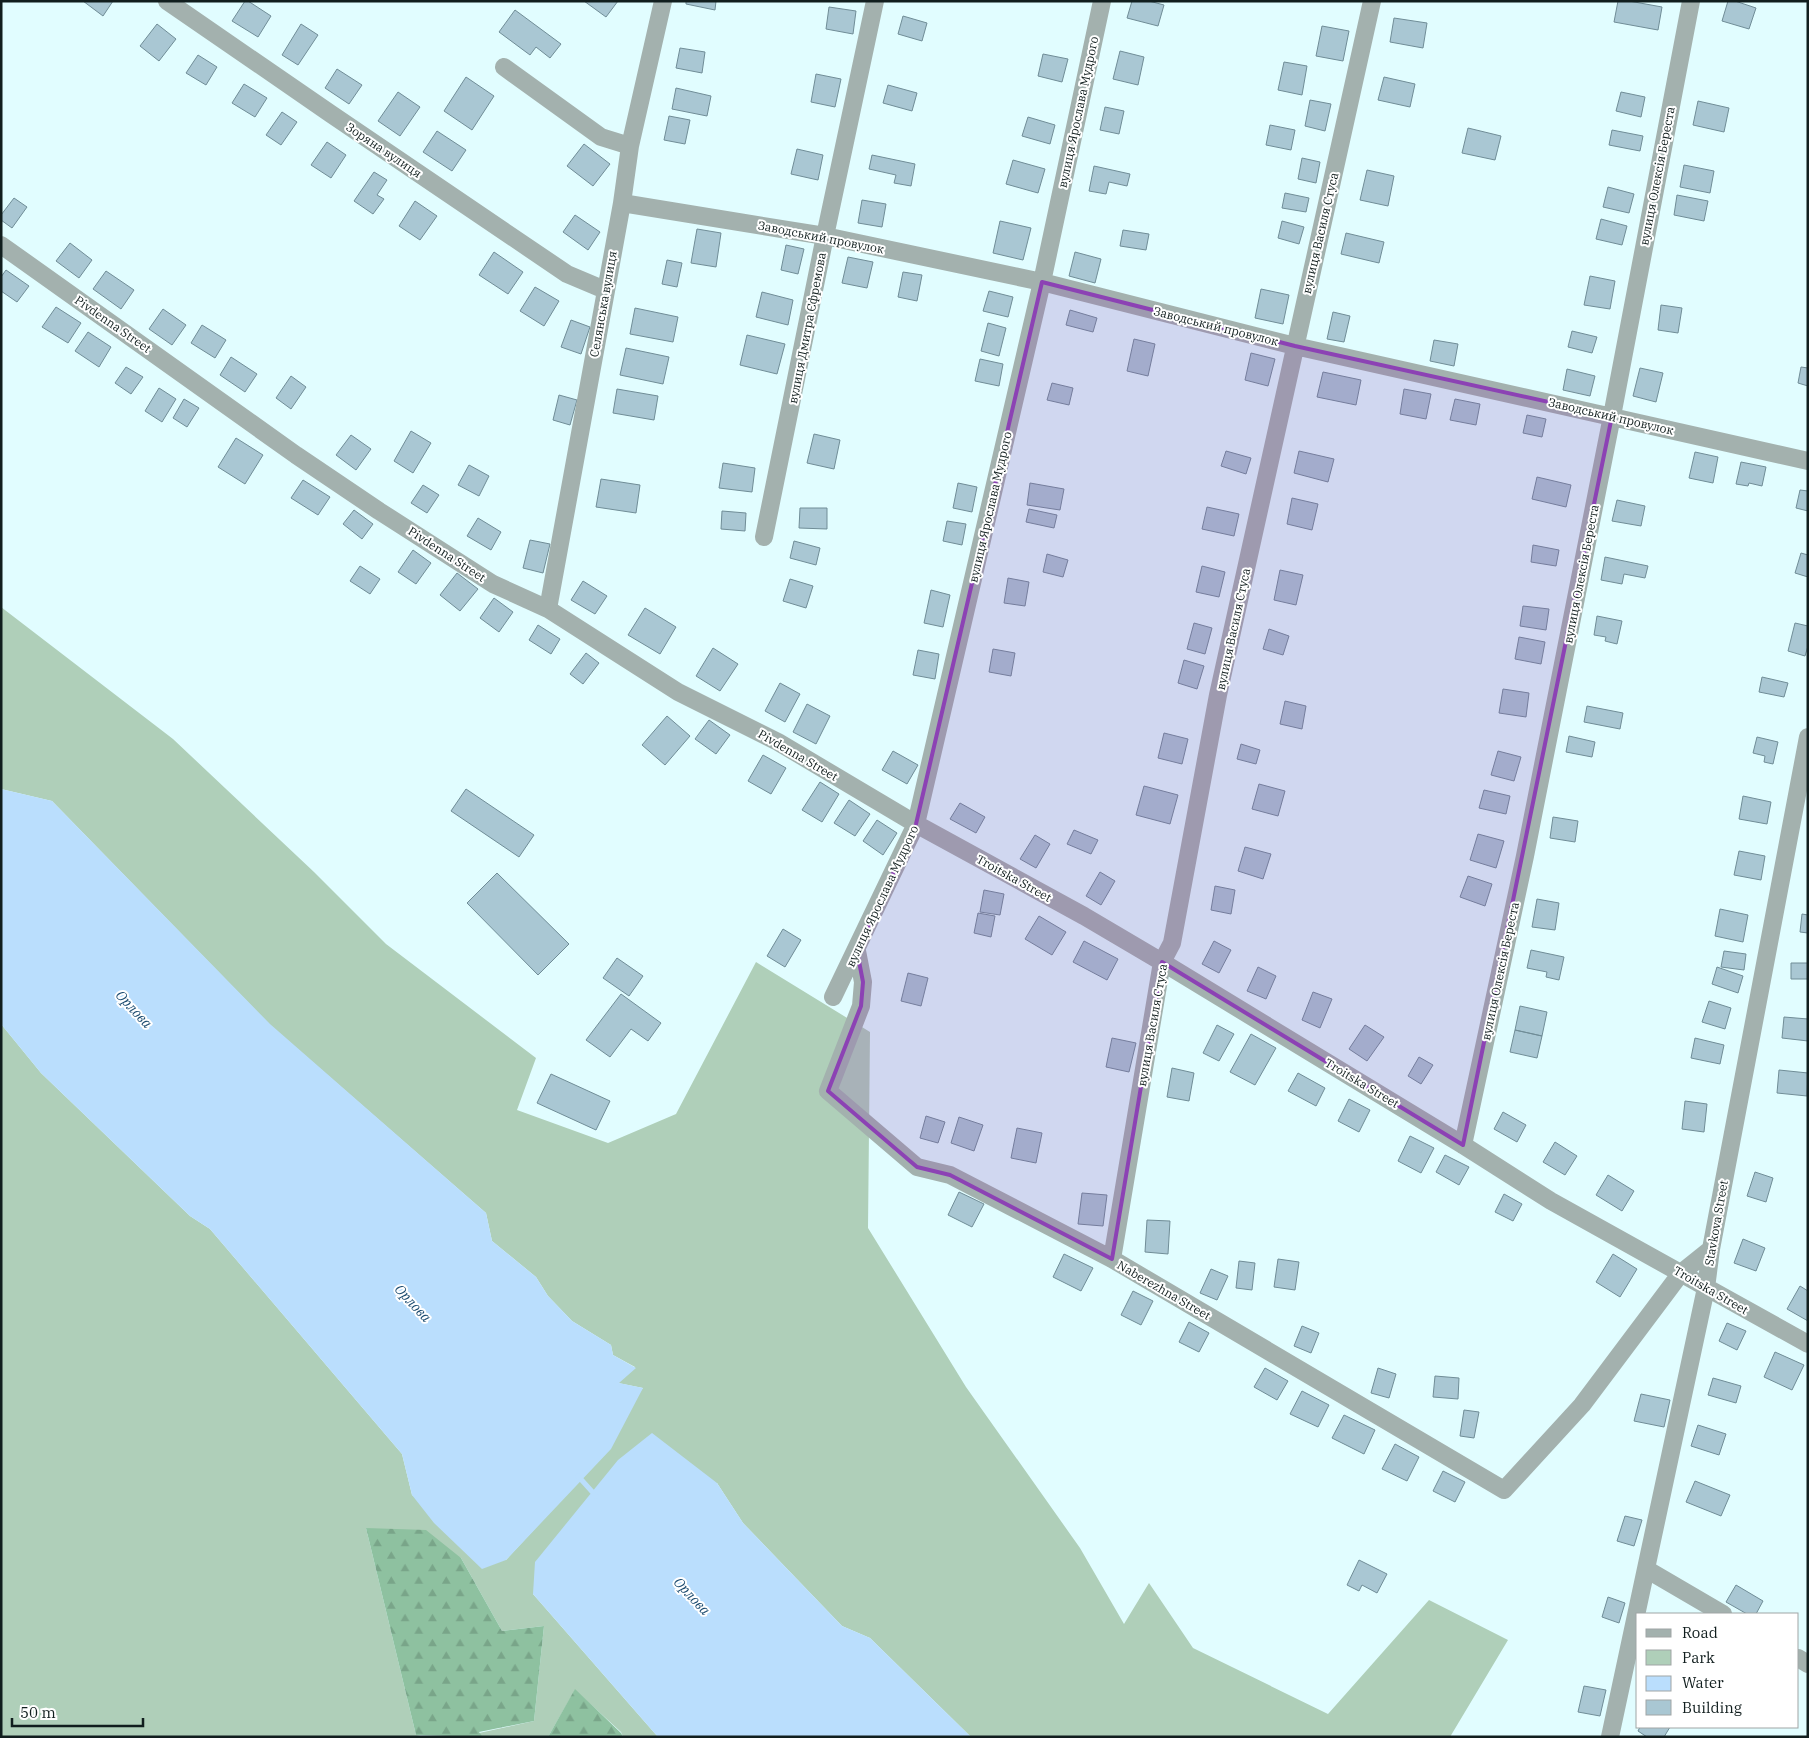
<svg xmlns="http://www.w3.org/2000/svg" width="1809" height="1738" font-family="'IBM Plex Serif',serif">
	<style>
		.green { fill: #afcfb9 }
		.forest { fill: url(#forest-firs) }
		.water { fill: #badefd }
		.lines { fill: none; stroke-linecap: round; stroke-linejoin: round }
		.stream { stroke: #badefd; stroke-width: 5 }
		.building { fill: #a9c7d3; stroke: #708d97 }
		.street { stroke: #a3b1ae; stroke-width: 18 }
		.marked { fill: #8c42b4; fill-opacity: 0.2; stroke: #8c42b4; stroke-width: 4; stroke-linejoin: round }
		.labels { text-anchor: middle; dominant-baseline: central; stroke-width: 4; stroke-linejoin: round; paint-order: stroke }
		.street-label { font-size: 12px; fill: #111e1e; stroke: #fff }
		.water-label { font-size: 14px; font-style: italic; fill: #19496e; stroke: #fff }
	</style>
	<defs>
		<pattern id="forest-firs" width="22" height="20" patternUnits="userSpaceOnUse" patternTransform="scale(1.25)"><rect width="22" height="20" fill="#8ec1a0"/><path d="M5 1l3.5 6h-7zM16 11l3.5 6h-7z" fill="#79a589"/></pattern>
	</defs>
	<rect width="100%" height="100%" fill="#e1fdff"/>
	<path class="green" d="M1,607L173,739L314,872L386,944L536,1058L517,1110L608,1143L676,1114L756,962L870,1032L868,1228L966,1387L1080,1548L1124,1624L1149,1583L1193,1648L1328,1714L1429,1600L1508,1640L1450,1737H971L870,1638L842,1626L743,1523L717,1483L533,1594L658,1737H623L621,1732L575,1690L548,1737H483L479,1733L534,1721L544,1626L502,1631L461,1558L366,1528L416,1735L426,1737H1V1024L41,1073L190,1216L210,1229L402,1454L412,1495L506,1560L541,1522L643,1388L618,1383L635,1367L613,1355L611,1345L572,1321L548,1296L536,1277L492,1241L486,1213L270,1025L52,801L1,789Z"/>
	<path class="forest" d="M366,1528L426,1530L461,1558L502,1631L544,1626L534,1721L479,1732L483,1737L416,1735Z
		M575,1689L621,1733L623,1737H548Z"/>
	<path class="water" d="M1,789L52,801L270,1024L486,1213L492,1241L536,1277L548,1296L572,1321L611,1345L613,1355L636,1368L619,1383L643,1388L611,1449L506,1560L482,1569L434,1523L412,1495L402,1454L210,1229L190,1216L41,1073L1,1024Z
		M652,1433L717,1483L743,1523L842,1626L870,1638L971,1737H658L533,1594L535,1562L618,1460Z"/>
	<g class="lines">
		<path class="stream" d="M578,1476L596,1496"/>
	</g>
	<path class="building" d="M83,1H113L103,16Z
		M245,1H248L271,16L258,37L232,21Z
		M584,1H618L606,17Z
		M686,1H716L715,10L686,4Z
		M1132,1H1149L1164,5L1158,26L1127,18Z
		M1618,1H1629L1662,7L1658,30L1614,22Z
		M1728,1H1735L1756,8L1749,29L1722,21Z
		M829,7L856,11L853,34L826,29Z
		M515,10L561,44L550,58L536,47L530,55L499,32Z
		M903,16L927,23L922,41L898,34Z
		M1394,18L1427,23L1423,48L1390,42Z
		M157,24L176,39L159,61L140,46Z
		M301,24L318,35L298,65L282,55Z
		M1322,26L1349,31L1343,61L1316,56Z
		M680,48L705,52L702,73L676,68Z
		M1120,51L1144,57L1138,85L1113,79Z
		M1043,54L1068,59L1062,82L1038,76Z
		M198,55L217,67L206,85L186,73Z
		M1284,62L1307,66L1302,95L1278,90Z
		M337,69L362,85L349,104L325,88Z
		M816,74L841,79L835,107L811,102Z
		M466,77L494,96L472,130L444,111Z
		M1384,77L1415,84L1410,107L1378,100Z
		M244,84L267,98L255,117L232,103Z
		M888,85L917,93L912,111L883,103Z
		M676,88L711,96L707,116L672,109Z
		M398,92L420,107L400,136L378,121Z
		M1621,92L1645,97L1641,117L1616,111Z
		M1310,100L1331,104L1325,131L1305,126Z
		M1698,101L1729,108L1724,132L1693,125Z
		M1105,107L1124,111L1119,134L1100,130Z
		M282,112L297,122L281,145L266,135Z
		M669,116L690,120L685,144L664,140Z
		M1028,117L1055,125L1050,144L1022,136Z
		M1270,125L1295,130L1291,150L1266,145Z
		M1468,128L1501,136L1495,160L1462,153Z
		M1612,130L1643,136L1640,151L1609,145Z
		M437,131L466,150L452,171L423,152Z
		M327,142L346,155L331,178L311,165Z
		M584,144L610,164L593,186L567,166Z
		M797,149L823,155L818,180L791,174Z
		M872,155L915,164L911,186L894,183L896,175L869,169Z
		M1302,158L1320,162L1316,183L1298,179Z
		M1013,160L1045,169L1038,193L1006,184Z
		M1684,165L1714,171L1710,193L1680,187Z
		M1094,166L1130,174L1127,186L1109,182L1106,194L1089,191Z
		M1367,170L1394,176L1388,206L1360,200Z
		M374,172L387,180L377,195L384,199L373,214L354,201Z
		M1608,187L1634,194L1629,213L1603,207Z
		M1285,193L1309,198L1306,212L1282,208Z
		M1677,195L1708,201L1704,221L1674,215Z
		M14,198L27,207L12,228L1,220V215Z
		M862,200L886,204L882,227L858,223Z
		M415,201L437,216L420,240L399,226Z
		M575,215L600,232L588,250L563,232Z
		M1601,219L1627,226L1622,245L1596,239Z
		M1000,221L1031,228L1023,260L993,253Z
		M1282,221L1304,227L1299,244L1278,238Z
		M697,229L721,233L716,267L691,263Z
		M1123,230L1149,234L1146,250L1120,246Z
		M1346,233L1384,242L1379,263L1341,254Z
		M70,243L92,260L79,278L56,261Z
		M786,245L804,249L798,274L781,270Z
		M494,252L523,272L508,294L479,275Z
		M1075,252L1101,259L1095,283L1069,276Z
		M848,257L873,262L867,288L842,283Z
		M667,260L682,263L677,287L662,284Z
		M6,270L29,286L17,302L1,291V277Z
		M106,271L134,290L121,309L93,289Z
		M903,272L922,275L917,301L898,297Z
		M1590,276L1615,281L1610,309L1584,305Z
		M535,287L559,301L544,326L520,311Z
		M1261,289L1289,295L1283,324L1255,318Z
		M989,291L1013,297L1008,317L983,311Z
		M762,292L793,300L788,325L756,317Z
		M1661,305L1682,308L1678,333L1658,330Z
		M56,307L81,323L68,343L42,327Z
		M635,308L678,317L673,342L630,334Z
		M163,309L186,325L172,345L149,329Z
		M1070,310L1097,318L1093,332L1066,325Z
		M1333,312L1350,316L1344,342L1327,339Z
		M571,320L590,327L581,354L561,347Z
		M988,323L1006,328L999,356L981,351Z
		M202,325L226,340L215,358L191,343Z
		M1572,331L1597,337L1592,353L1568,347Z
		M88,332L111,347L99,367L75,351Z
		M747,335L785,344L777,374L740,365Z
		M1134,339L1155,344L1148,376L1127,371Z
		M1434,340L1458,344L1454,366L1430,361Z
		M626,348L669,357L663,384L620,375Z
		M1251,353L1275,359L1268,386L1245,380Z
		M231,357L257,374L245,392L220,375Z
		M980,359L1003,364L999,386L975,381Z
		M126,367L143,377L131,394L115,383Z
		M1801,367L1808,368V386L1798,383Z
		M1640,368L1663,373L1656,402L1633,396Z
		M1567,369L1595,376L1590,396L1563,390Z
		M1323,372L1361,380L1356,405L1317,397Z
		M291,376L306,387L291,409L276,398Z
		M1052,383L1073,388L1069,405L1047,400Z
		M159,388L176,399L162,422L145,411Z
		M617,389L658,396L654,420L613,413Z
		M1404,389L1431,394L1426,419L1400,414Z
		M559,395L577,400L570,425L553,420Z
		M184,399L199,408L187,427L173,418Z
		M1455,399L1480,404L1476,425L1450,420Z
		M1527,415L1546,419L1542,437L1523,433Z
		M411,431L431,443L413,473L394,461Z
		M814,434L840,440L834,469L807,463Z
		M351,435L371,449L356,470L336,455Z
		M236,438L263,455L245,484L218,467Z
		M1226,451L1251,458L1246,474L1221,466Z
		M1299,451L1334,459L1328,482L1294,473Z
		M1695,452L1718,457L1713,483L1689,478Z
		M1741,462L1766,467L1762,486L1749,483L1748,486L1736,484Z
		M723,463L755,468L752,492L719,488Z
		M469,465L489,476L479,496L458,485Z
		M1537,477L1571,485L1566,507L1532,499Z
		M601,479L640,485L636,513L596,507Z
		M303,480L330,497L318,515L291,498Z
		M958,483L977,487L972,512L953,508Z
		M1030,483L1064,489L1060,510L1027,505Z
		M423,485L439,495L427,513L411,503Z
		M1800,490L1808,491V511L1796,508Z
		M1292,498L1318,504L1312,530L1287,524Z
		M1617,500L1645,506L1641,526L1612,521Z
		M1207,507L1239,514L1234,536L1202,529Z
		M800,508H827V529L799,528Z
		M1029,509L1057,515L1054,528L1026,522Z
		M354,510L373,524L362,539L343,524Z
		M722,511L746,513L745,531L721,529Z
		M478,518L501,532L491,550L467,536Z
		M947,521L966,524L962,545L943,541Z
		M530,540L550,544L543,573L523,568Z
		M794,541L820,548L816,565L790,558Z
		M1533,545L1559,550L1556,566L1531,562Z
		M413,550L431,563L416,584L398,572Z
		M1801,553L1808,555V577L1795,573Z
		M1047,554L1068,560L1063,577L1043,572Z
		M1605,557L1648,566L1645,578L1624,574L1622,584L1601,580Z
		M360,566L380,579L370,594L350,581Z
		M1202,566L1225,572L1219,597L1196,592Z
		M1280,570L1303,575L1296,605L1274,600Z
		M457,573L478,589L460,611L440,595Z
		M1008,578L1029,582L1025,606L1004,603Z
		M790,579L813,586L806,608L783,601Z
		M583,581L607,596L595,614L571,600Z
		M931,590L950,595L943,627L924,623Z
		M494,598L513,612L499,632L480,618Z
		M1523,606L1549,609L1546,630L1520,626Z
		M645,608L676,627L660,654L628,635Z
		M1597,616L1622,621L1617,644L1605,641L1606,637L1594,635Z
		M1194,623L1212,628L1205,654L1187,649Z
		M1795,623L1808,626V646L1805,656L1788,651Z
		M538,625L560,639L551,654L529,640Z
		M1269,629L1289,636L1283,655L1263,649Z
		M1519,637L1545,642L1541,664L1515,659Z
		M713,648L738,664L720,691L696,676Z
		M993,649L1015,653L1011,676L989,672Z
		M918,650L939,654L935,679L913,675Z
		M586,653L599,663L583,684L570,674Z
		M1184,660L1204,666L1197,689L1178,683Z
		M1762,677L1788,683L1784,697L1759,692Z
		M780,683L800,694L785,722L765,711Z
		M1503,689L1529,693L1526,717L1499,713Z
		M1285,701L1306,706L1302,729L1280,724Z
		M807,704L830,716L816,744L793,732Z
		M1587,706L1623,713L1620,729L1584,722Z
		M667,716L690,736L665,765L642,745Z
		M709,720L730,735L716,754L695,739Z
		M1164,733L1188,739L1182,764L1158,758Z
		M1569,736L1595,742L1592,757L1566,752Z
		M1757,737L1778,742L1773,764L1764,762L1765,756L1753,753Z
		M1241,744L1260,750L1256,764L1237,759Z
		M893,751L918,765L907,784L882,770Z
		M1498,751L1521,757L1514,781L1491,775Z
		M763,755L786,768L771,794L748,781Z
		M820,782L839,794L822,822L802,810Z
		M1259,784L1285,791L1278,816L1252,809Z
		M1144,786L1178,795L1170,824L1136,815Z
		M466,789L534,835L519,857L451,811Z
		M1484,790L1510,796L1506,814L1479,808Z
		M1743,796L1771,802L1767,824L1739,819Z
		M849,800L870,814L855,836L834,823Z
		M960,803L985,817L976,833L950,819Z
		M1553,817L1578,821L1575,842L1550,838Z
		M877,820L897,833L883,855L863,841Z
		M1074,830L1098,840L1091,854L1067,844Z
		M1478,834L1504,841L1496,868L1470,860Z
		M1035,835L1050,844L1036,868L1020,859Z
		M1245,847L1271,854L1263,879L1238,871Z
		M1739,851L1765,856L1761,880L1734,875Z
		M1100,872L1115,881L1101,905L1086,896Z
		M497,873L569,944L538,975L467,903Z
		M1468,876L1492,884L1485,906L1460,897Z
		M1215,886L1235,890L1231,914L1211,910Z
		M984,890L1004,894L1000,915L980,912Z
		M1537,899L1559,903L1555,930L1532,927Z
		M1720,909L1748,915L1743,942L1715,936Z
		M978,913L995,916L991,937L974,933Z
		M1802,914L1808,915V933L1800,932Z
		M1039,916L1066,932L1052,955L1025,939Z
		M783,929L801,940L785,967L767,956Z
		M1084,941L1118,959L1107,980L1073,962Z
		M1214,941L1231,950L1219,973L1202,964Z
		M1531,950L1564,957L1559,980L1546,977L1547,972L1527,968Z
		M1724,951L1746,954L1744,970L1721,967Z
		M617,958L643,976L629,996L603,978Z
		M1791,963H1808V979H1791Z
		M1258,967L1276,976L1266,999L1247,991Z
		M1717,967L1743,976L1738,993L1712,984Z
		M908,973L928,978L921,1006L901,1001Z
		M1313,992L1332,999L1320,1028L1302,1020Z
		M621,994L661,1023L648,1041L631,1029L610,1057L586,1040Z
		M1709,1001L1731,1008L1725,1029L1702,1022Z
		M1520,1006L1547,1012L1542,1036L1515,1030Z
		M1784,1017L1808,1019V1041L1782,1038Z
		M1217,1025L1234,1034L1219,1061L1203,1053Z
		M1365,1025L1384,1037L1367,1061L1349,1049Z
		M1515,1030L1542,1036L1537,1058L1510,1052Z
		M1251,1034L1276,1048L1255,1085L1230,1072Z
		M1112,1038L1136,1043L1129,1072L1106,1067Z
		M1695,1038L1724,1045L1720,1064L1691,1058Z
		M1419,1057L1433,1065L1421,1084L1408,1076Z
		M1172,1068L1194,1073L1189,1101L1167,1097Z
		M1779,1070L1808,1073L1807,1096L1777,1093Z
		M1298,1073L1325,1088L1316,1106L1288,1091Z
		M551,1074L610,1101L596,1130L537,1103Z
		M1349,1099L1370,1110L1359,1132L1338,1121Z
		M1685,1101L1707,1104L1704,1132L1682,1129Z
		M1503,1112L1526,1125L1517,1142L1494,1129Z
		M926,1116L945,1122L938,1143L920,1138Z
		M959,1117L983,1125L974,1151L951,1143Z
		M1017,1128L1042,1133L1036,1163L1011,1158Z
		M1410,1136L1434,1148L1421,1173L1398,1161Z
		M1555,1142L1577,1156L1565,1175L1543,1162Z
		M1445,1155L1469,1167L1459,1185L1436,1172Z
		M1755,1172L1773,1178L1766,1202L1747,1196Z
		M1608,1175L1634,1191L1622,1211L1596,1195Z
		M959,1192L984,1204L972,1227L948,1215Z
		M1082,1193L1107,1195L1103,1226L1078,1224Z
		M1504,1194L1522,1204L1513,1221L1495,1212Z
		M1147,1220L1170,1221L1168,1254L1145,1252Z
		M1743,1239L1765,1248L1756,1271L1734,1263Z
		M1064,1254L1093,1268L1081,1291L1053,1277Z
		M1613,1254L1637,1269L1620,1297L1596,1282Z
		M1278,1259L1299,1262L1295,1290L1274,1287Z
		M1239,1261L1255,1263L1252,1290L1236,1288Z
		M1211,1269L1228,1276L1217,1300L1200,1293Z
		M1800,1286L1808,1291V1321L1787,1309Z
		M1133,1291L1153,1301L1141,1325L1121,1315Z
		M1189,1322L1209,1333L1199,1352L1179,1342Z
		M1727,1323L1746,1331L1737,1350L1719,1341Z
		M1302,1326L1319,1333L1311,1353L1294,1346Z
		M1775,1352L1804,1365L1792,1390L1764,1377Z
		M1265,1368L1288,1381L1277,1400L1254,1387Z
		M1378,1368L1396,1374L1389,1398L1371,1393Z
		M1435,1376L1459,1378L1458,1399L1433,1397Z
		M1713,1378L1741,1386L1736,1403L1708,1395Z
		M1302,1391L1329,1405L1318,1427L1290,1414Z
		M1641,1394L1670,1400L1664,1427L1634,1421Z
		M1464,1410L1479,1412L1474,1438L1460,1436Z
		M1344,1415L1375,1430L1364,1454L1332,1438Z
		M1698,1425L1726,1434L1719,1455L1691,1446Z
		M1395,1444L1419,1457L1407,1481L1382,1469Z
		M1443,1471L1465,1482L1455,1502L1433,1491Z
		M1695,1481L1730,1495L1721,1516L1686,1502Z
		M1625,1516L1642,1520L1634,1546L1617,1541Z
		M1359,1560L1387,1574L1377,1593L1362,1585L1359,1591L1347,1585Z
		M1736,1585L1763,1601L1756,1614H1747L1726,1602Z
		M1608,1597L1625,1603L1619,1623L1602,1617Z
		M1584,1686L1606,1690L1600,1716L1578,1712Z
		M1640,1727H1670L1664,1737H1647L1638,1731Z"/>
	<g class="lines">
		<path class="street" d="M167,1L331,114L567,274L605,290
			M504,67L601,137L630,146
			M622,203L825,236L1042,282L1295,346L1808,461
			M1,245L296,455L379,511L493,584L548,609L678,692L778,742L916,824L1084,916L1162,962L1463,1145L1551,1201L1808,1344
			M764,537L825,236L875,1
			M548,609L622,203L630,146L663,1
			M857,951L863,982L861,1006L828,1091L917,1167L950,1175L1112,1259L1504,1490L1582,1405L1681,1273L1711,1249
			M833,997L916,824L1042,282L1102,1
			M1463,1145L1525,856L1612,416L1691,1
			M1112,1259L1162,962L1172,943L1218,695L1372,1
			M1646,1569L1723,1614
			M1798,1658L1808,1664
			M1610,1737L1706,1288L1711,1249L1808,737"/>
	</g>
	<path class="marked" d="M1042,282L1295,346L1612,416L1463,1145L1162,962L1112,1259L950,1175L917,1167L828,1091L861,1006L863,982L857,951L916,824Z"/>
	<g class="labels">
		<g class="street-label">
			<text transform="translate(1078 112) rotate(-78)">вулиця Ярослава Мудрого</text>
			<text transform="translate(384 150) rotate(34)">Зоряна вулиця</text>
			<text transform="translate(1657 176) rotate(-79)">вулиця Олексія Береста</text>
			<text transform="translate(1320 233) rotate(-77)">вулиця Василя Стуса</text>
			<text transform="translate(821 237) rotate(11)">Заводський провулок</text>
			<text transform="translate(603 304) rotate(-80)">Селянська вулиця</text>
			<text transform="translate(113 324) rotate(35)">Pivdenna Street</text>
			<text transform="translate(1216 326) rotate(14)">Заводський провулок</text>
			<text transform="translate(807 328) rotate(-79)">вулиця Дмитра Єфремова</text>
			<text transform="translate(1611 416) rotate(13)">Заводський провулок</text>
			<text transform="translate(990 507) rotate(-77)">вулиця Ярослава Мудрого</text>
			<text transform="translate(447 554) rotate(33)">Pivdenna Street</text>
			<text transform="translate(1581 574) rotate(-79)">вулиця Олексія Береста</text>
			<text transform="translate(1233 629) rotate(-78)">вулиця Василя Стуса</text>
			<text transform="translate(798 755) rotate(30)">Pivdenna Street</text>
			<text transform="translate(1014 878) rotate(29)">Troitska Street</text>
			<text transform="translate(882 896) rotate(-65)">вулиця Ярослава Мудрого</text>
			<text transform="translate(1500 971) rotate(-78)">вулиця Олексія Береста</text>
			<text transform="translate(1152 1025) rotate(-80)">вулиця Василя Стуса</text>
			<text transform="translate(1362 1083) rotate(31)">Troitska Street</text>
			<text transform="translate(1716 1223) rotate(-80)">Stavkova Street</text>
			<text transform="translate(1164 1290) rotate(30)">Naberezhna Street</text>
			<text transform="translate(1711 1290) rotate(30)">Troitska Street</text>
		</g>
		<g class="water-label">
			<text transform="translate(134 1009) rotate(47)">Орлова</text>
			<text transform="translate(413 1303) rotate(47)">Орлова</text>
			<text transform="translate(692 1596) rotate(47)">Орлова</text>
		</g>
	</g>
	<rect width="1809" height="1738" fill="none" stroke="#111e1e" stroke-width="5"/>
	<rect x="1636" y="1613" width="162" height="115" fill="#ffffff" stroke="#a0a5a5"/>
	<rect x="1646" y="1629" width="25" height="8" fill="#a3b1ae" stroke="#a0a5a5"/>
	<text x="1682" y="1638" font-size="15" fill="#111e1e">Road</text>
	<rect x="1646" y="1650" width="25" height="15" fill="#afcfb9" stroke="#a0a5a5"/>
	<text x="1682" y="1663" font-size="15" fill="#111e1e">Park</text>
	<rect x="1646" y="1676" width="25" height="15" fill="#badefd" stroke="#a0a5a5"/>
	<text x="1682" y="1688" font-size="15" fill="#111e1e">Water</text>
	<rect x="1646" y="1700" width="25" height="15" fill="#a9c7d3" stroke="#a0a5a5"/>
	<text x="1682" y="1713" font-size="15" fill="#111e1e">Building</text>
	<path d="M12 1718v8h131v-8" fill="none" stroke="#111e1e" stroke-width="2.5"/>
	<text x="20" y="1718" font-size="15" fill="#111e1e" stroke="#ffffff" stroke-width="4" paint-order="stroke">50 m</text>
</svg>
